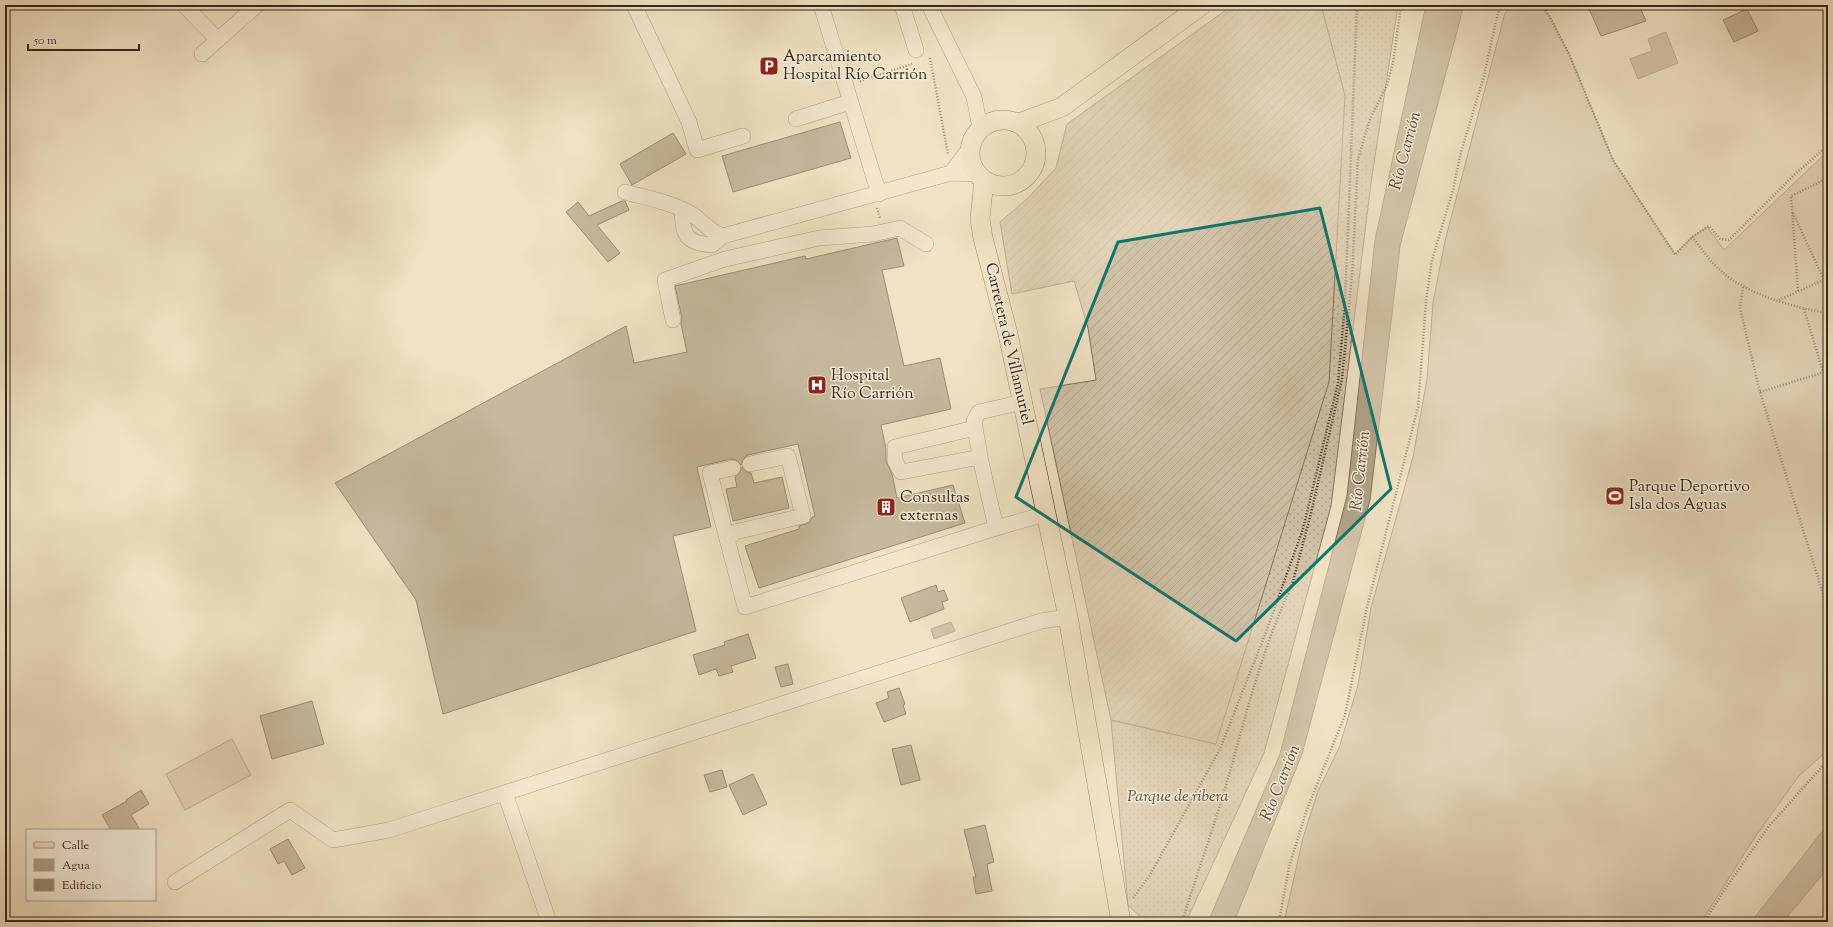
<svg xmlns="http://www.w3.org/2000/svg" width="1833" height="927" font-family="'Sorts Mill Goudy',serif">
	<style>
		.grass { fill: url(#grass-dots); stroke: #82745e }
		.garden { fill: url(#garden-furrows); stroke: #82745e }
		.pitch { fill: #d0c2a6; stroke: #82745e }
		.water { fill: #b0a289; stroke: #7f715b }
		.building { fill: #968870; stroke: #352717 }
		.lines { fill: none; stroke-linecap: round; stroke-linejoin: round }
		.minor-casing { stroke: #645642; stroke-width: 16 }
		.major-casing { stroke: #352717; stroke-width: 20 }
		.path { stroke: #352717; stroke-width: 2.5; stroke-dasharray: 1 2; stroke-linecap: butt }
		.minor { stroke: #f5ecd8; stroke-width: 15 }
		.major { stroke: #f0e2c3; stroke-width: 19 }
		.marked { fill: none; stroke: #0f766e; stroke-width: 3; stroke-linejoin: round }
		.labels { text-anchor: middle; dominant-baseline: central; stroke-width: 3; stroke-linejoin: round; paint-order: stroke }
		.poi-label { font-size: 16px; fill: #352717; stroke: #f5ecd8; text-anchor: start }
		.street-label { font-size: 16px; fill: #352717; stroke: #f5ecd8 }
		.park-label { font-size: 16px; font-style: italic; fill: #5c4e3b; stroke: #f5ecd8 }
		.water-label { font-size: 17px; font-style: italic; fill: #5a4c39; stroke: #f5ecd8 }
	</style>
	<defs>
		<pattern id="grass-dots" width="8" height="8" patternUnits="userSpaceOnUse"><rect width="8" height="8" fill="#d0c2a6"/><path d="M2 2h.1M6 6h.1" fill="none" stroke="#b3a78e" stroke-width="1.8" stroke-linecap="round"/></pattern>
		<pattern id="garden-furrows" width="10" height="10" patternUnits="userSpaceOnUse"><rect width="10" height="10" fill="#d0c2a6"/><path d="M-1 1l2-2M0 10L10 0M9 11l2-2" fill="none" stroke="#b3a78e"/></pattern>
	</defs>
	<rect width="100%" height="100%" fill="#f0e2c3"/>
	<filter id="stains"><feTurbulence type="fractalNoise" baseFrequency=".005" numOctaves="4"/><feColorMatrix values="0 0 0 0 .2 0 0 0 0 .09 0 0 0 0 .02 0 0 0 .5 -.17"/></filter>
	<radialGradient id="worn" r=".72"><stop offset=".6" stop-color="#630" stop-opacity="0"/><stop offset="1" stop-color="#630" stop-opacity=".3"/></radialGradient>
	<path class="grass" d="M1321,5H1398L1371,183L1331,506L1264,753L1186,922H1146L1128,905L1111,720L1216,744L1345,96Z"/>
	<path class="garden" d="M1233,5H1321L1345,96L1329,382L1216,744L1111,720L1040,389L1096,380L1088,328L1074,281L1012,294L1000,222L1027,199L1056,168L1067,124Z"/>
	<path class="pitch" d="M1513,5H1539L1550,16L1569,54L1613,160L1675,254L1692,237L1707,227L1724,250L1828,151V750L1798,777L1755,837L1701,922H1284L1303,838L1318,791L1339,748L1358,685L1371,608L1413,457L1427,379L1433,303L1445,241L1505,13Z
		M232,739L251,775L185,810L166,774Z"/>
	<path class="water" d="M1426,5H1464L1400,246L1370,500L1302,754L1234,922H1208L1280,754L1347,496L1375,240Z
		M1666,32L1678,63L1638,79L1630,59L1652,51L1648,39Z
		M951,622L955,631L934,639L931,629Z
		M1828,824V868L1783,922H1751Z"/>
	<path class="building" d="M1599,5H1639L1646,21L1601,36L1589,9Z
		M1747,9L1758,31L1734,42L1723,20Z
		M840,122L851,158L733,192L722,156Z
		M673,133L686,154L632,185L620,164Z
		M622,201H625L629,210L597,225L620,253L608,262L566,212L578,202L589,216Z
		M897,238L904,266L882,270L904,366L940,358L951,409L881,425L886,449V461L892,474L897,498L953,485L965,523L759,588L745,546L799,529V526L809,523L812,517L815,516L798,444L748,455L744,458L741,465L736,460L731,459L697,467L711,527L673,536L696,631L443,714L416,600L335,483L626,326L634,363L687,352L681,324L682,318L675,286L805,256L806,259Z
		M742,467L747,472L751,473L754,483L782,477L789,508L733,521L726,489L737,487L735,477L739,474Z
		M936,585L938,592L944,590L948,600L942,602L944,609L910,622L901,598Z
		M748,634L756,658L731,666L733,672L719,676L716,669L699,675L693,655L725,645L724,642Z
		M788,664L793,684L781,687L775,667Z
		M899,688L905,704L903,705L906,714L884,722L876,703L889,698L887,692Z
		M312,701L324,744L272,759L260,716Z
		M911,745L920,780L901,785L892,749Z
		M722,770L727,787L710,792L704,775Z
		M753,774L767,804L743,815L729,785Z
		M141,790L149,804L131,815L140,830H111L102,815L127,801L126,800Z
		M985,825L994,862L987,864L992,891L976,894L973,877H976L964,830Z
		M288,839L305,868L292,875L284,861L278,864L270,849Z"/>
	<g class="lines">
		<g class="minor-casing">
			<path id="minor" d="M184,5L218,40
				M634,5L689,122L697,150L743,136
				M821,5L879,194
				M902,5L916,50
				M929,5L974,97L980,128
				M202,54L257,5
				M796,119L850,102
				M951,173L970,148
				M625,192C647,198 670,202 690,213C702,220 709,232 723,236L951,173L977,174
				M682,210C683,235 685,243 712,245L723,236
				M673,320L665,280L725,259L819,238L873,234L900,228L926,244
				M975,428L895,447V461L901,472L980,457
				M733,468L710,473L727,539L735,532L803,516L788,456L750,464
				M996,528L981,462L974,421L979,412L1023,402
				M727,539L745,607L996,528L1045,514
				M505,793L549,922
				M175,882L290,810L333,840L389,830L1041,621L1068,617"/>
		</g>
		<g class="major-casing">
			<path id="major" d="M970 153a33 33 0 1 1 66 0a33 33 0 1 1-66 0Z
				M1019,123L1062,107L1202,5
				M984,180L980,219L983,238L1008,334L1068,617L1121,922"/>
		</g>
		<path class="path" d="M1543,5L1569,54L1613,160L1675,255L1692,237L1709,226L1720,239L1729,240L1792,177L1828,145
			M930,58L948,154
			M860,81L912,64
			M877,208L880,218
			M1793,213L1824,280
			M1692,237C1701,248 1710,261 1720,270C1745,294 1795,308 1828,313
			M1743,287L1740,308L1760,392L1825,600L1828,599
			M1798,291L1791,196L1828,178
			M1779,300L1828,278
			M1804,309L1823,372
			M1760,392L1828,371
			M1133,898L1150,875L1220,749L1266,632L1303,529L1338,383L1345,304L1357,5
			M1182,922C1199,867 1219,813 1234,757C1250,699 1266,640 1292,585L1311,513L1342,379L1352,275L1358,159L1370,119L1387,85L1393,63L1401,5
			M1279,922L1289,867L1306,812L1345,715L1367,607L1418,407L1426,301L1432,260L1453,190L1461,152L1484,76L1496,21L1500,8L1504,5
			M1704,922L1725,889L1769,826L1828,760"/>
		<use href="#minor" class="minor"/>
		<use href="#major" class="major"/>
	</g>
	<path d="M0 0H1833V927H0ZM1320,208L1391,489L1236,641L1016,497L1118,242Z" fill="#f0e2c3" fill-opacity=".55" fill-rule="evenodd"/>
	<path class="marked" d="M1320,208L1391,489L1236,641L1016,497L1118,242Z"/>
	<defs>
		<g id="parking-square" transform="scale(1)"><rect x="-9" y="-9" width="18" height="18" rx="4" fill="#8f2418" stroke="#f5ecd8"/><path d="M-3.5-5.5H1a3.5 3.5 0 0 1 0 7H-1V5.5H-3.5ZM-1-3.4V-.6H.8a1.4 1.4 0 0 0 0-2.8Z" fill="#fff"/></g>
		<g id="hospital-square" transform="scale(1)"><rect x="-9" y="-9" width="18" height="18" rx="4" fill="#8f2418" stroke="#f5ecd8"/><path d="M-5-5h3v3.5h4V-5h3V5h-3V1.5h-4V5h-3Z" fill="#fff"/></g>
		<g id="stadium-square" transform="scale(1)"><rect x="-9" y="-9" width="18" height="18" rx="4" fill="#8f2418" stroke="#f5ecd8"/><path d="M0-5a6.5 5 0 1 0 0 10a6.5 5 0 1 0 0-10ZM-3.5-1.8h7v3.6h-7Z" fill="#fff"/></g>
		<g id="building-square" transform="scale(1)"><rect x="-9" y="-9" width="18" height="18" rx="4" fill="#8f2418" stroke="#f5ecd8"/><path d="M-4-6H4V6H1V3H-1V6H-4ZM-2.5-4.3h1.7v1.8h-1.7ZM.8-4.3h1.7v1.8H.8ZM-2.5-1h1.7V.8h-1.7ZM.8-1h1.7V.8H.8Z" fill="#fff"/></g>
	</defs>
	<g fill-rule="evenodd">
		<use href="#parking-square" x="769" y="66"/>
		<use href="#hospital-square" x="817" y="385"/>
		<use href="#stadium-square" x="1615" y="496"/>
		<use href="#building-square" x="886" y="507"/>
	</g>
	<g class="labels">
		<g class="poi-label">
			<text x="783" y="57">Aparcamiento<tspan x="783" dy="18">Hospital Río Carrión</tspan></text>
			<text x="831" y="376">Hospital<tspan x="831" dy="18">Río Carrión</tspan></text>
			<text x="1629" y="487">Parque Deportivo<tspan x="1629" dy="18">Isla dos Aguas</tspan></text>
			<text x="900" y="498">Consultas<tspan x="900" dy="18">externas</tspan></text>
		</g>
		<g class="street-label">
			<text transform="translate(1008 344) rotate(77)">Carretera de Villamuriel</text>
		</g>
		<g class="park-label">
			<text x="1178" y="797">Parque de ribera</text>
		</g>
		<g class="water-label">
			<text transform="translate(1406 151) rotate(-75)">Río Carrión</text>
			<text transform="translate(1361 471) rotate(-84)">Río Carrión</text>
			<text transform="translate(1281 783) rotate(-68)">Río Carrión</text>
		</g>
	</g>
	<rect width="1833" height="927" fill="none" stroke="#f0e2c3" stroke-width="20"/>
	<rect x="6" y="6" width="1821" height="915" fill="none" stroke="#352717" stroke-width="2"/>
	<rect x="10" y="10" width="1813" height="907" fill="none" stroke="#352717"/>
	<rect x="26" y="829" width="130" height="72" fill="#f5ecd8" stroke="#a89d8b"/>
	<rect x="34" y="842" width="20" height="6" fill="#f0e2c3" stroke="#a89d8b"/>
	<text x="62" y="849" font-size="12" fill="#352717">Calle</text>
	<rect x="34" y="859" width="20" height="12" fill="#b0a289" stroke="#a89d8b"/>
	<text x="62" y="869" font-size="12" fill="#352717">Agua</text>
	<rect x="34" y="879" width="20" height="12" fill="#968870" stroke="#a89d8b"/>
	<text x="62" y="889" font-size="12" fill="#352717">Edificio</text>
	<path d="M28 44v6h111v-6" fill="none" stroke="#352717" stroke-width="2"/>
	<text x="34" y="44" font-size="12" fill="#352717" stroke="#f5ecd8" stroke-width="3" paint-order="stroke">50 m</text>
	<rect width="100%" height="100%" filter="url(#stains)"/>
	<rect width="100%" height="100%" fill="url(#worn)"/>
</svg>
